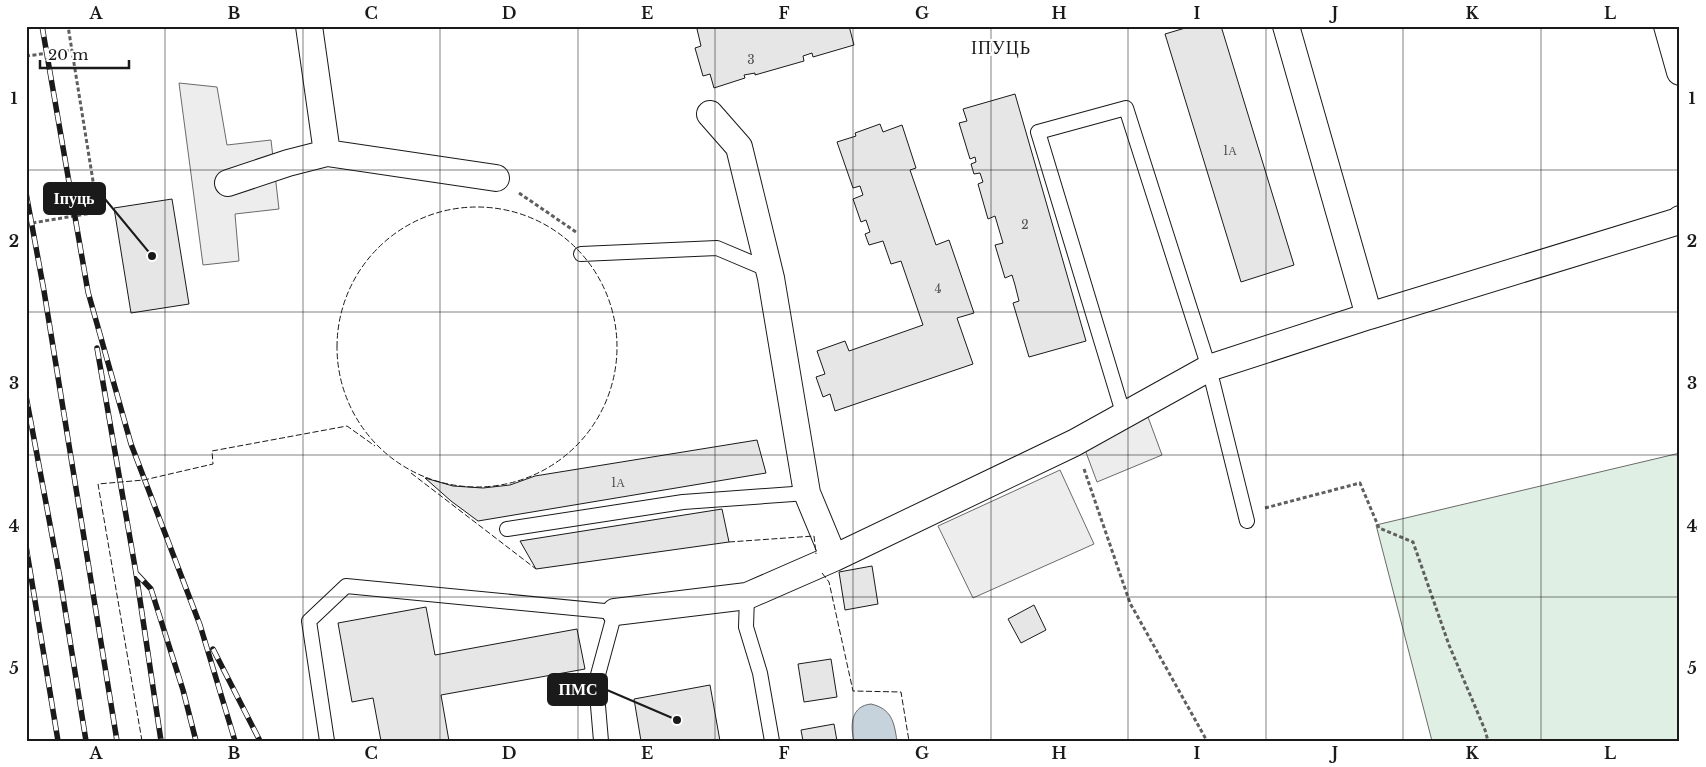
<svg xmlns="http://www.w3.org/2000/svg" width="1706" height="767" font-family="'Libre Baskerville',serif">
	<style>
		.green { fill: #e0efe3; stroke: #6a6a6a }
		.parking { fill: #ededed; stroke: #6a6a6a }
		.water { fill: #c6d2dc; stroke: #6a6a6a }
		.building { fill: #e6e6e6; stroke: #1a1a1a }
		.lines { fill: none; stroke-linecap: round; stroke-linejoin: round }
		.service-casing { stroke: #1a1a1a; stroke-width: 16 }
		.minor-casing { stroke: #1a1a1a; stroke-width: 28 }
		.path { stroke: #5f5f5f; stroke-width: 3; stroke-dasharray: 4 2.5; stroke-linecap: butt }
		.service { stroke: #fff; stroke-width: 14 }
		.minor { stroke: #fff; stroke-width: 26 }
		.rail-casing { stroke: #1a1a1a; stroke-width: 5.5 }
		.rail { stroke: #fff; stroke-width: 4; stroke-dasharray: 11; stroke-linecap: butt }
		.fence { stroke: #1a1a1a; stroke-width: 1; stroke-dasharray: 6 2.5; stroke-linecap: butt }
		.grid { fill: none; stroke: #1a1a1a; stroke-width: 1; stroke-opacity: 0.55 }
		.labels { text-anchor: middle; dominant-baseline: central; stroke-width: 4; stroke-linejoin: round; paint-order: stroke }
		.number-label { font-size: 12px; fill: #4d4d4d }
		.quarter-label { font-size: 18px; letter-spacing: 1px; fill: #1a1a1a; stroke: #fff }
		.leader { fill: none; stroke: #1a1a1a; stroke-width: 2 }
		.callout-dot { fill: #1a1a1a; stroke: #fff; stroke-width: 2 }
		.callout { fill: #1a1a1a; stroke: #1a1a1a; stroke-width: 2 }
		.callout-label { font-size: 16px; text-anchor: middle; font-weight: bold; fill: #fff }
		.neatline { fill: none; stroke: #1a1a1a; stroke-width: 2 }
		.grid-label { font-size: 16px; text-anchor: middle; font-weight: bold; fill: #1a1a1a }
	</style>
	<rect width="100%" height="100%" fill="#fff"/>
	<path class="green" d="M1680,453V741H1432L1376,525Z"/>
	<path class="parking" d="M179,83L217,87L227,145L271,140L279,209L235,214L239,261L203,265Z
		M1148,417L1162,455L1097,482L1084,447Z
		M1060,470L1094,544L973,598L938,526Z"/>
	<path class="water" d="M871,704C892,709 894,722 897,741H854C850,725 851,706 871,704Z"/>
	<path class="building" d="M705,26H849L854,45L813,57L812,53L803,56L804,61L755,75V73L744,75L745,78L714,88L710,74L703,76L695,48L701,46L697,29Z
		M1192,26H1221L1294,265L1241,282L1165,34Z
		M1015,94L1086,341L1029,357L1013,303L1019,301L1015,285L1012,275L1005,278L995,245L1003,243L995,216L988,219L978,184L983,182L980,173L974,174L971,164L976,162L975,157L970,159L959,123L967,121L963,109Z
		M880,124L883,132L902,125L916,168L910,170L936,245L949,240L974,313L957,318L973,364L835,411L830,394L823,397L816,377L825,374L817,351L845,341L849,351L923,325L901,261L891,264L883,241L869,245L865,234L870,232L866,220L861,222L853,199L863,195L860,186L853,188L837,142L856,136L855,133Z
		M172,199L189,304L131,313L114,208Z
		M757,440L766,473L478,521L451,501L425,478L453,486L483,488L510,485L535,476Z
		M722,509L729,542L536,569L520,541Z
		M872,566L878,604L845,610L839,572Z
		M1034,605L1046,630L1021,643L1008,619Z
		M426,607L435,655L577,629L585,669L441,695L449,741H381L373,698L352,702L338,623Z
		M831,659L837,697L804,702L798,664Z
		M710,685L720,741H641L634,699Z
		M834,724L837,741H803L801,730Z"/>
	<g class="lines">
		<g class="service-casing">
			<path id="service" d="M581,254L717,248L769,270
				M1124,416L1038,132L1126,108L1209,368L1247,521
				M507,529L683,502L807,493
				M747,596L746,627L760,673L772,741
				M327,741L309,621L346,586L615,612L596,682L601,741"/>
		</g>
		<g class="minor-casing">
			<path id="minor" d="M309,26L327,153L496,178
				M1286,26L1369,316L1679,221L1680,219
				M1667,26L1680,72
				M710,114L739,147L771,278L807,493L834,558
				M228,183L288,163L327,153
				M615,612L747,596L834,558L1074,443L1209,368L1369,316"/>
		</g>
		<path class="path" d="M26,56L72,50
			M519,193L576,232
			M26,224L98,212L68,26
			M1084,469L1130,603L1207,741
			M1265,508L1360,483L1379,528L1413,542L1449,645L1485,730L1488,741"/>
		<use href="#service" class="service"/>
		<use href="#minor" class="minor"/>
		<g class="rail-casing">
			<path id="rail" d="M42,26L88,292L131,444L200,625L235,741
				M26,193L44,291L117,741
				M97,348L136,573L161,741
				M26,396L60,578L86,741
				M26,546L58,741
				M136,573L151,589L183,690L196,741
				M213,649L260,741"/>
		</g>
		<use href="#rail" class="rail"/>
		<path class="fence" d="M337 347a140 140 0 1 1 280 0a140 140 0 1 1-280 0Z
			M411,473L536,569
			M729,542L814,536L816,554
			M822,573L829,582L853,691L901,692L909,741
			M142,741L98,484L144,480L213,464L212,451L347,426L375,446"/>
	</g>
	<path class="grid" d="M165,26V741M303,26V741M440,26V741M578,26V741M715,26V741M853,26V741M991,26V741M1128,26V741M1266,26V741M1403,26V741M1541,26V741M26,170H1680M26,312H1680M26,455H1680M26,597H1680"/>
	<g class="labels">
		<g class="number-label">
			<text x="751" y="59">3</text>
			<text x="1230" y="150">1А</text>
			<text x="1025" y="224">2</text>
			<text x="938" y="288">4</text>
			<text x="618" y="482">1А</text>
		</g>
		<g class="quarter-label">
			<text x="1001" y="48">ІПУЦЬ</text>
		</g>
	</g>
	<path class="leader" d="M152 256L105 199M677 720L607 690"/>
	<g class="callout-dot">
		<circle cx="152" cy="256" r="5"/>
		<circle cx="677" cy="720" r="5"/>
	</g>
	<g class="callout">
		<rect x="44" y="183" width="61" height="31" rx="5"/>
		<rect x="548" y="674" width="59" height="31" rx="5"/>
	</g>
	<g class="callout-label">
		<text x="74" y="204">Іпуць</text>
		<text x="578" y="695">ПМС</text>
	</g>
	<rect width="1706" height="767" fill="none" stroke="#ffffff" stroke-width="55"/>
	<path d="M40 60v8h89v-8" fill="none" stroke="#1a1a1a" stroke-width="2.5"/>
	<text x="48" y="60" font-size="15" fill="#1a1a1a" stroke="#ffffff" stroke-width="4" paint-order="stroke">20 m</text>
	<rect x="28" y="28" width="1650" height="712" class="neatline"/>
	<g class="grid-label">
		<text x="96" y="19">A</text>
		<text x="234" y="19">B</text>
		<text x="371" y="19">C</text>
		<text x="509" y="19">D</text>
		<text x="647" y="19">E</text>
		<text x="784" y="19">F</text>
		<text x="922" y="19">G</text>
		<text x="1059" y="19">H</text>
		<text x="1197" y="19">I</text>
		<text x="1335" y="19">J</text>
		<text x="1472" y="19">K</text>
		<text x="1610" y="19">L</text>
		<text x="14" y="104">1</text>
		<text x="1692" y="104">1</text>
		<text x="14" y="247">2</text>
		<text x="1692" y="247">2</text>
		<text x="14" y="389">3</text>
		<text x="1692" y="389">3</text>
		<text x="14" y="532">4</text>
		<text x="1692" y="532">4</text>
		<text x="14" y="674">5</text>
		<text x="1692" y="674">5</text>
		<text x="96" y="759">A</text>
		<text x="234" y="759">B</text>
		<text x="371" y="759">C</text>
		<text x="509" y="759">D</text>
		<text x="647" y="759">E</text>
		<text x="784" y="759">F</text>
		<text x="922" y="759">G</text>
		<text x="1059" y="759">H</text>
		<text x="1197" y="759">I</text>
		<text x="1335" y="759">J</text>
		<text x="1472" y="759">K</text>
		<text x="1610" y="759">L</text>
	</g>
</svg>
